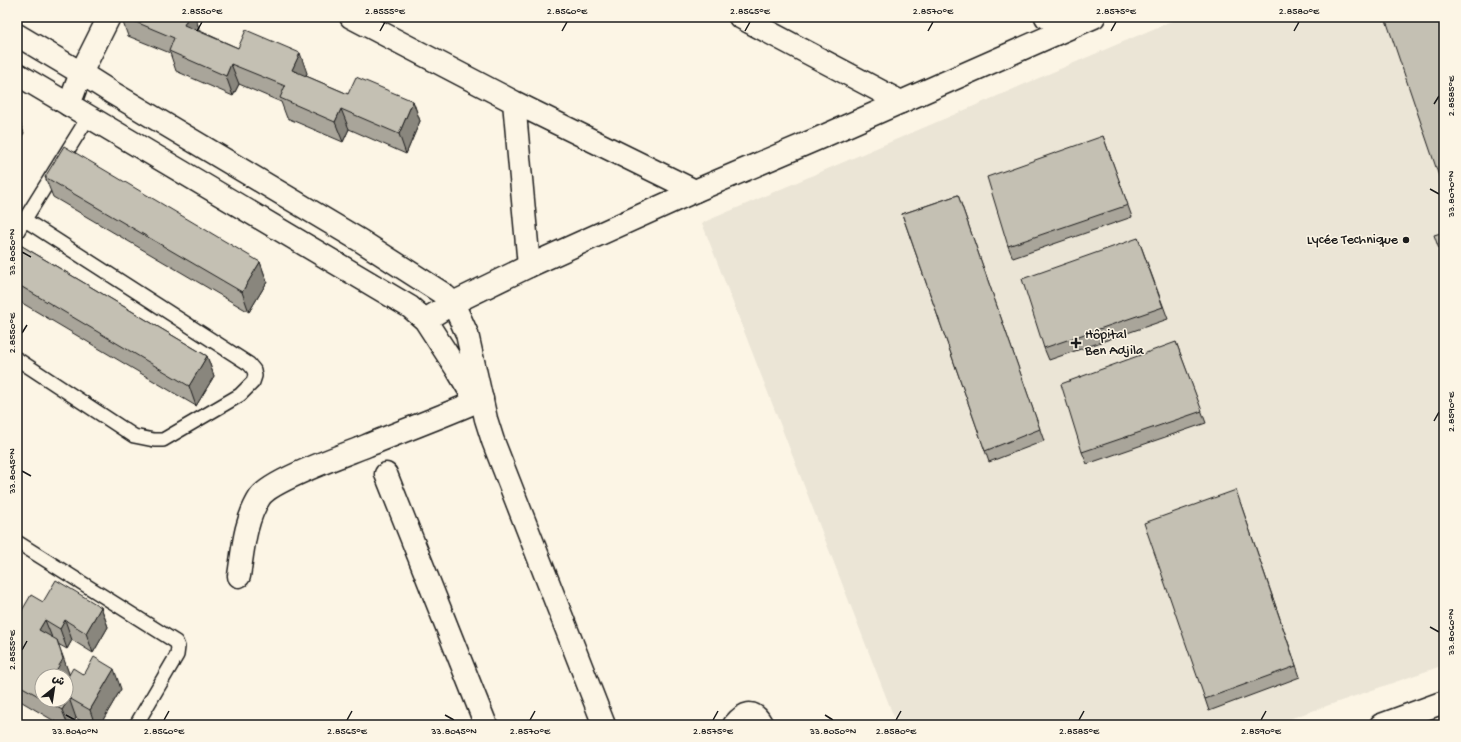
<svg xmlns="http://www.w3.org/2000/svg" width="1461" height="742" font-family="'Gochi Hand','Playpen Sans Arabic',sans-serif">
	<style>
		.built { fill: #ebe5d6 }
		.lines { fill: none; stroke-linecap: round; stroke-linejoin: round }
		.service-casing { stroke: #1c1c1c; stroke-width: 16 }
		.minor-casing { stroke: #1c1c1c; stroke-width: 25 }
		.tertiary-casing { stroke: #1c1c1c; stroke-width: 25 }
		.service { stroke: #fcf5e5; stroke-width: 13 }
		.minor { stroke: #fcf5e5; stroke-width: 22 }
		.tertiary { stroke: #fcf5e5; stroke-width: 22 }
		.wall { fill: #a9a59a; stroke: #1c1c1c; fill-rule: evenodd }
		.shaded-wall { fill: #89867d; stroke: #1c1c1c }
		.building { fill: #c4c0b3; stroke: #1c1c1c }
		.ticks { fill: none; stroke: #1c1c1c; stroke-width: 1.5 }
		.poi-dot { fill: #1c1c1c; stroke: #fcf5e5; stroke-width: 1.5 }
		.labels { text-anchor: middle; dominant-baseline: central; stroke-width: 3; stroke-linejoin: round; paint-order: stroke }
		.poi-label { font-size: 14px; fill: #1c1c1c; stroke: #fcf5e5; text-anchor: end }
		.neatline { fill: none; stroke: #1c1c1c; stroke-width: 1.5 }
		.ticks-label { font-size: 10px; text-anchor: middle; fill: #1c1c1c }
	</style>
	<rect width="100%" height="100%" fill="#fcf5e5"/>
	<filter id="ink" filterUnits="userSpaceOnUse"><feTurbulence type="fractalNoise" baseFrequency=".025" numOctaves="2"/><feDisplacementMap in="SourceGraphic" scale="8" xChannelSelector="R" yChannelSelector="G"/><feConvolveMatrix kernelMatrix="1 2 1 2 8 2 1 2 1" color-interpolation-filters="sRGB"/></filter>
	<g filter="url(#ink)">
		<path class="built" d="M1181,17H1444V665L1272,725H897L702,223Z"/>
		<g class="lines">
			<g class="service-casing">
				<path id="service" d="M17,232L89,116
					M17,359L134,436L154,440H163L240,395L253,382L255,376L254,370L249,364L25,220
					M17,542L176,642L178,647L177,655L136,725"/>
			</g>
			<g class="minor-casing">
				<path id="minor" d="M351,17L514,102L695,191
					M740,17L901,102
					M1046,17L1069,27
					M514,102L529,266
					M69,105L81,73L109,17
					M386,474L486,725
					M239,576C243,549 245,520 260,497C272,480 344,455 366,446C405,430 444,416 482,399
					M734,725C744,713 753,708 762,725
					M1381,725L1444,702"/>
			</g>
			<g class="tertiary-casing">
				<path id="tertiary" d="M17,35L81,73L111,92L361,241L442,293L453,303L467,334L486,419L493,441L604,725
					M17,74L410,307L425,320L458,371L477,403
					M425,320L453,303L529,266L695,191L817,139L1094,17"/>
			</g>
			<use href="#service" class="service"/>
			<use href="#minor" class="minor"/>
			<use href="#tertiary" class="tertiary"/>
		</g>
		<path class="wall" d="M121,17H195L199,28L198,30L238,48L307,73L306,76L348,94L413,101L420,121L406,154L349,129L343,142L287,118L281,102L239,84L233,96L176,71L170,53L128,36Z
			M1103,136L1132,217L1013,258L1008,246Z
			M45,177L260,262L267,282L249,312L53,197Z
			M958,195L1044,441L989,462L902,214Z
			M1138,238L1168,319L1049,360L1044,348Z
			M17,243L207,356L214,376L196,406L17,300Z
			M1176,342L1206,423L1087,464L1082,452Z
			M1240,502L1300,677L1209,711L1205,699Z
			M43,602L101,607L108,627L93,653L72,640L67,649L58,644L69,674L84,675L121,689L100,725H88L76,718L72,725H61L17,699V619ZM42,676L66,700H42Z"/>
		<path class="shaded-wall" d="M188,17H195L199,28L192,45L184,25Z
			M300,53L307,73L299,90L292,70Z
			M231,64L239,84L233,96L226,76Z
			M413,101L420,121L406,154L399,134Z
			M341,109L349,129L343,142L335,122Z
			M17,115L24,133L17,144Z
			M260,262L267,282L249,312L242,292Z
			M207,356L214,376L196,406L189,386Z
			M101,607L108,627L93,653L86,633Z
			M45,620L53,640L39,630Z
			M65,620L72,640L67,649L60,629Z
			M57,640L71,679L66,687V676H53Z
			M114,669L121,689L100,725H95L90,710Z
			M69,698L76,718L72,725H68L62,710Z"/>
		<path class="building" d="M124,17H188L184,25L238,48L246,30L300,53L292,70L348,94L356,77L413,101L399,134L341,109L335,122L280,98L285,86L231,64L226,76L169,51L174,38Z
			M1385,17H1444V188H1443Z
			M1103,136L1128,205L1008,246L987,177Z
			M64,146L260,262L242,292L45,177Z
			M958,195L1040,429L985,451L902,214Z
			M1444,232V263L1434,235Z
			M1138,238L1163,307L1044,348L1022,279Z
			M17,243L207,356L189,386L17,284Z
			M1176,342L1202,411L1082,452L1061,384Z
			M1236,490L1296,666L1205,699L1144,523Z
			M56,580L101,607L86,633L65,620L60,629L45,620L39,630L57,640L63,659L53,676H42V698L17,684V619L31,595L43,602Z
			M94,657L114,669L90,710L69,698L62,710L45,700H66V680L73,668L84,675Z"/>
	</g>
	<path class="ticks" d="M197,31L202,22M380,31L385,22M562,31L567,22M745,31L750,22M928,31L933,22M1111,31L1116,22M1294,31L1299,22M1434,104L1439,96M1430,189L1439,194M22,252L31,257M22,333L27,325M1434,421L1439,412M22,471L31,476M1430,627L1439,632M22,650L27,641M66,715L75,720M445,715L454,720M825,715L833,720M164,720L169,711M347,720L352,711M530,720L535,711M713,720L718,711M896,720L901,711M1079,720L1084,711M1261,720L1266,711"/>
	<g class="poi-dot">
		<circle cx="1406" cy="240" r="4"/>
		<path d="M1074 337h4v4h4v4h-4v4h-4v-4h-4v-4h4z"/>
	</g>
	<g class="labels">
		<g class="poi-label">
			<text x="1398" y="240">Lycée Technique</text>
			<text x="1085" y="335" text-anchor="start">Hôpital<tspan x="1085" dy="16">Ben Adjila</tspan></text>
		</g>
	</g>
	<rect width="1461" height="742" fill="none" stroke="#fcf5e5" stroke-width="44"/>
	<g transform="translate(54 688) rotate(30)"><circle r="19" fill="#fcf5e5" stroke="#a29e95"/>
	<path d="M0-3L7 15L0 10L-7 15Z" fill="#1c1c1c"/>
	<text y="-6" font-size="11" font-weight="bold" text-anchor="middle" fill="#1c1c1c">ش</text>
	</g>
	<rect x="22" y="22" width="1417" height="698" class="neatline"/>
	<g class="ticks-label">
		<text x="202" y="14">2.8550°E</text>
		<text x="385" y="14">2.8555°E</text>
		<text x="567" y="14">2.8560°E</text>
		<text x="750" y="14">2.8565°E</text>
		<text x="933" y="14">2.8570°E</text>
		<text x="1116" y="14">2.8575°E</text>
		<text x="1299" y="14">2.8580°E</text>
		<text transform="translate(1450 96) rotate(-90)" y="4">2.8585°E</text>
		<text transform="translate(1450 194) rotate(-90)" y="4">33.8070°N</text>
		<text transform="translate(11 252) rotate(-90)" y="4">33.8050°N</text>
		<text transform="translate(11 333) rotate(-90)" y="4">2.8550°E</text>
		<text transform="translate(1450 412) rotate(-90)" y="4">2.8590°E</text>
		<text transform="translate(11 471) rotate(-90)" y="4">33.8045°N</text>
		<text transform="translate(1450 632) rotate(-90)" y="4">33.8060°N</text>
		<text transform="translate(11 650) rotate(-90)" y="4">2.8555°E</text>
		<text x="75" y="734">33.8040°N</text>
		<text x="164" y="734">2.8560°E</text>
		<text x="347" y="734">2.8565°E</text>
		<text x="454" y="734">33.8045°N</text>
		<text x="530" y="734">2.8570°E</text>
		<text x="713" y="734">2.8575°E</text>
		<text x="833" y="734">33.8050°N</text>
		<text x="896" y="734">2.8580°E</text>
		<text x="1079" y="734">2.8585°E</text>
		<text x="1261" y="734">2.8590°E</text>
	</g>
</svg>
